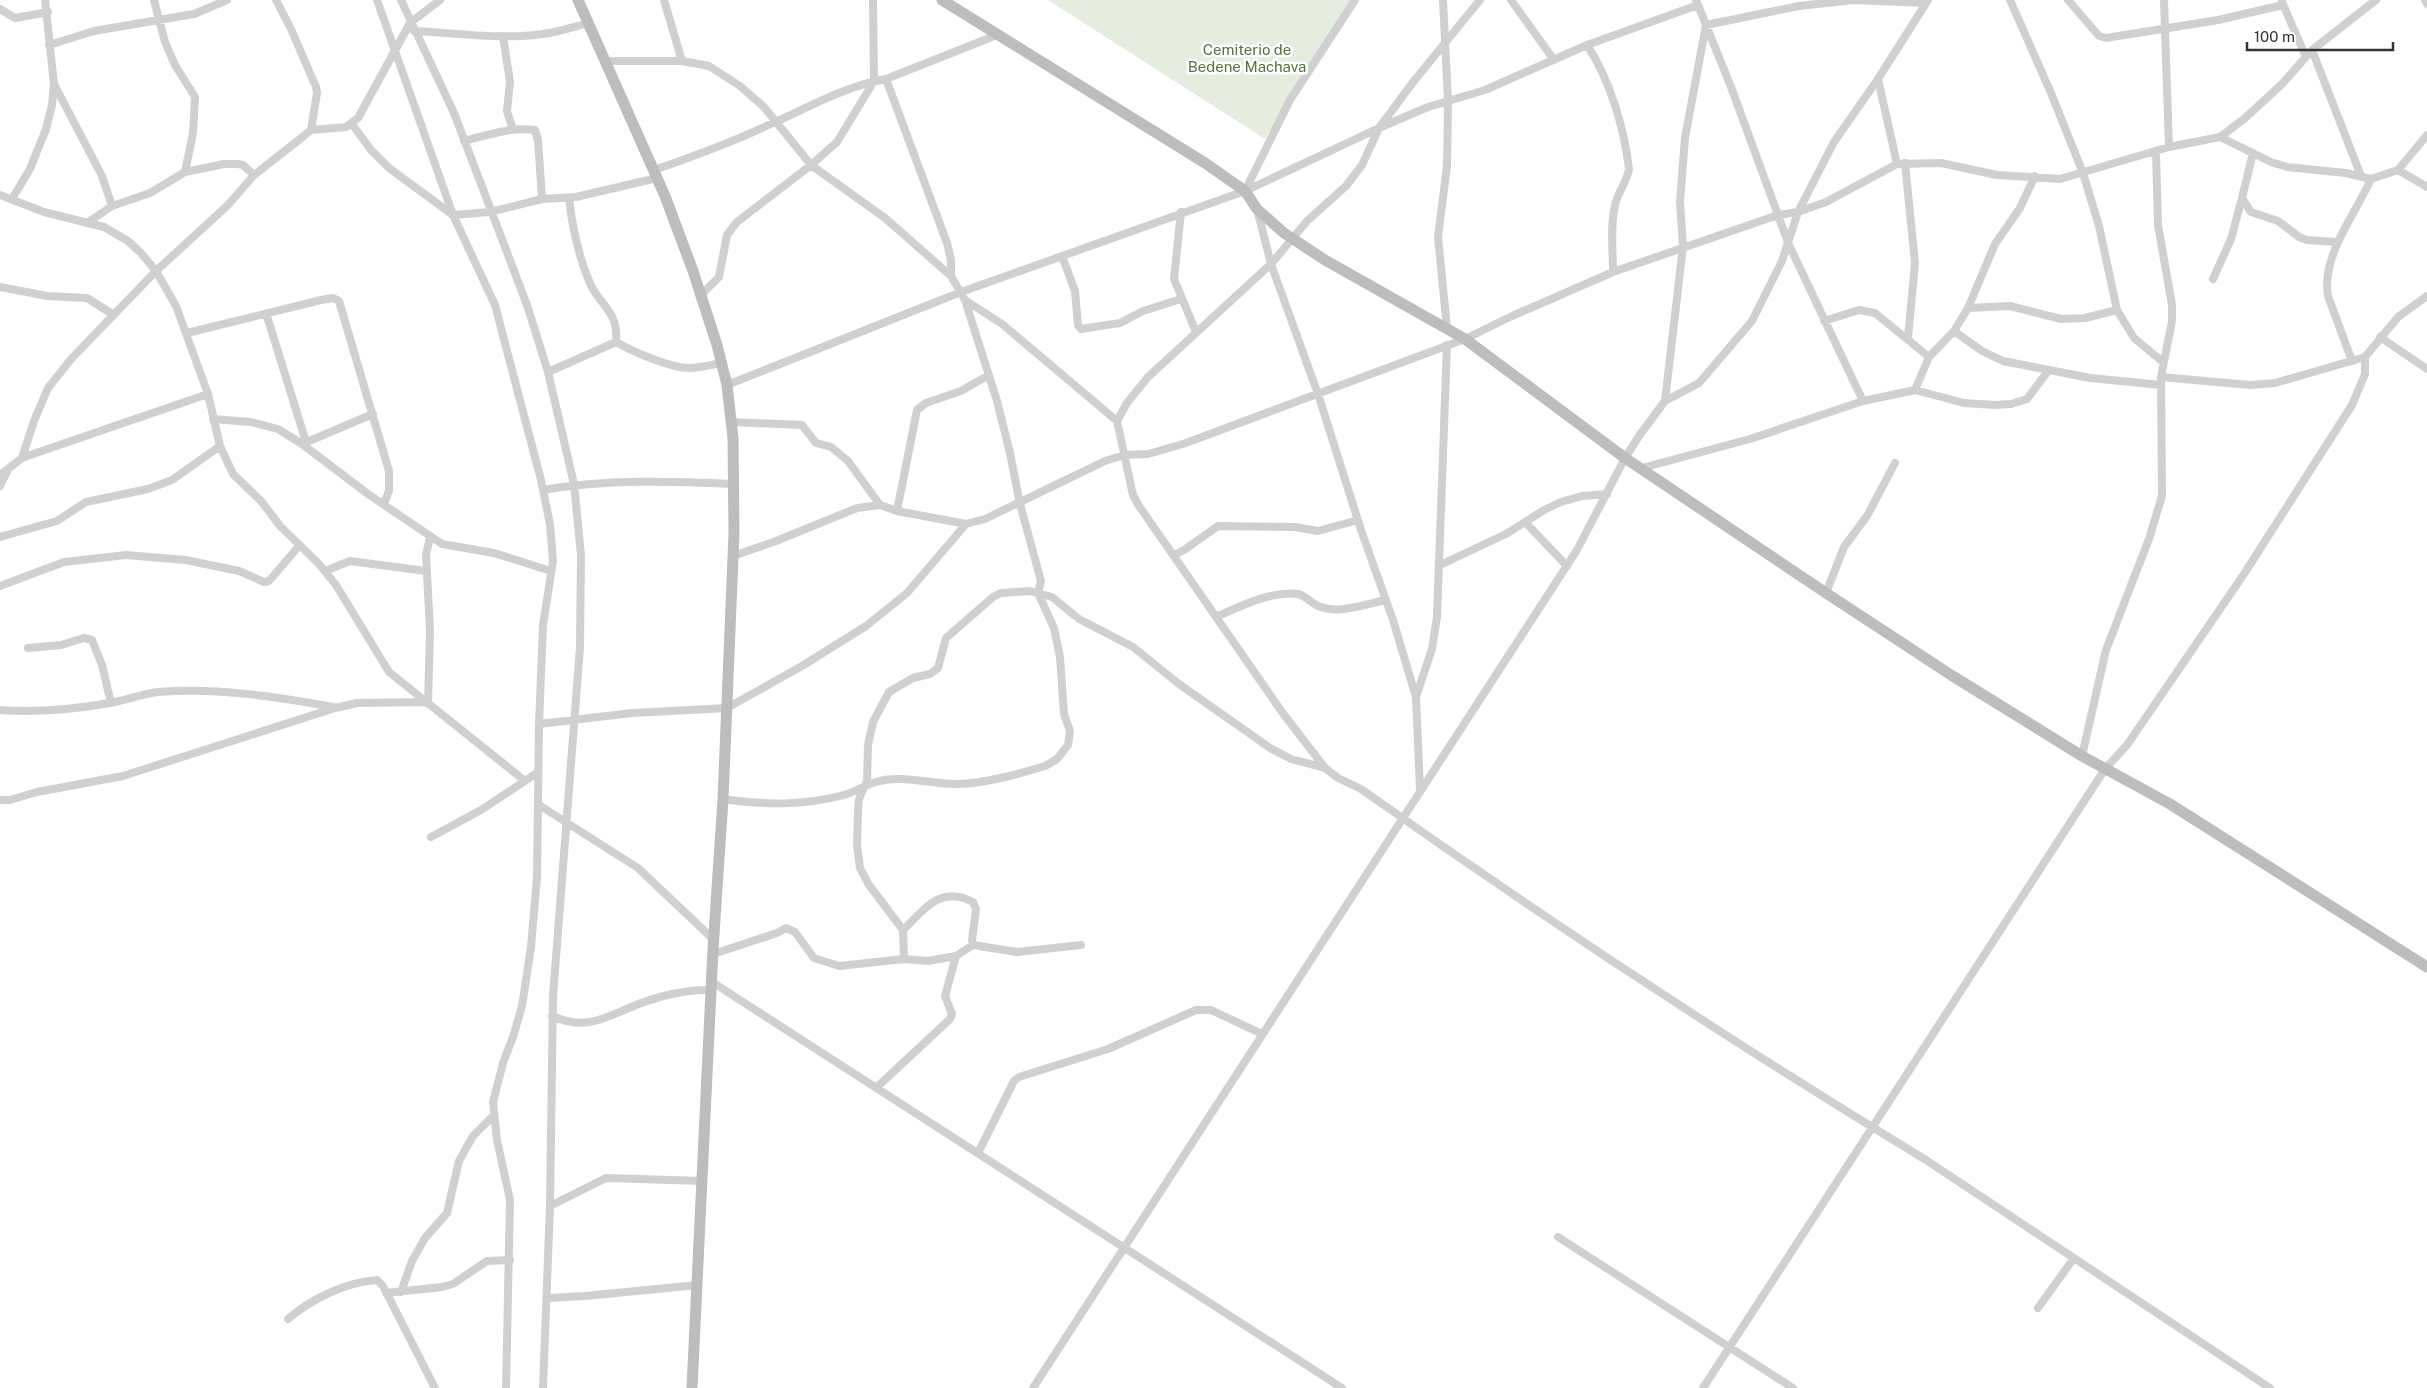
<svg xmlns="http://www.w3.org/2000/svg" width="2427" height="1388" font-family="'Public Sans',sans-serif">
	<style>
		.green { fill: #e6ecdf }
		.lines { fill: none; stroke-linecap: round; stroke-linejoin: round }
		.street { stroke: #d0d0d0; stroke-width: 8 }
		.secondary { stroke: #bdbdbd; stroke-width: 11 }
		.labels { text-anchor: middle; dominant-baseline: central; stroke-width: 5; stroke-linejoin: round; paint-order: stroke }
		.park-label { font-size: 15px; fill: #56703f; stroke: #fff }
	</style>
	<rect width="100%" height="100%" fill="#fff"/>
	<path class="green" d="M1048,0H1355L1265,139Z"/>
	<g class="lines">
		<path class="street" d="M154,0L165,42L175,65L195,97L193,133L185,172
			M276,0L291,29L316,87L317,93L311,130
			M377,0L453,215L495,305L541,480L550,524L553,561L543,625L539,724L537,877L531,947L522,1006L513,1037L503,1063L493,1102L497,1140L510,1200L506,1388
			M401,0L454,113L527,305L548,372L574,484L581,555L580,647L553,996L550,1206L543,1388
			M664,0L682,61
			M1443,0L1448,101L1447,166L1438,237L1447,328
			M1511,0L1554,60
			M1696,0L1731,87L1789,245L1863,401
			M2010,0L2051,93L2083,173L2099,226L2117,310L2134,338L2163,362
			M2068,0L2099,36L2106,38L2218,20L2283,5
			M2164,0L2169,147
			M2425,0L2427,4
			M2282,2L2306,57
			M1698,5L1587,45L1485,90L1428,107L1379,128L1362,165L1346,186L1307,221L1271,264L1148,377L1127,403L1117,421L1133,495L1139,506L1282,712L1325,768L1338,778L1361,789C1545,919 1733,1043 1926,1160L2270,1388
			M0,9L15,18L48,12
			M414,31C456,33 501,40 543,34C558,32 573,27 588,23
			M503,36L510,82L507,111L513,130
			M49,45L94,31L194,14L227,0
			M1587,45C1610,80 1624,127 1629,169C1627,182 1618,192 1615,205C1610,226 1613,251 1613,272
			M2312,50L2361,176
			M605,61H682L709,66L740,86L764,107L811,165L885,218L951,276L965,300L997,401L1010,453L1020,504L1041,581L1038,593L1054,628L1060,657L1064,714L1070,731L1068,745L1057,759L1045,766C1023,773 978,785 955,784C930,784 900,774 876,782C865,785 855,792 844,795C802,806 765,805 723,799
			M886,79L947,243L951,260V276
			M1878,79L1897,164
			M55,86L102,176L112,206
			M352,124L371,150L389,168L453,215L490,212L542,199L576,197L657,178
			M2220,137L2271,162L2287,167L2346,173L2371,179L2398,170L2427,135
			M464,141C488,135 510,127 535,130L538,140L542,199
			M2253,153L2242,198L2251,212L2278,221L2299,237L2307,240L2338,242
			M1905,163L1915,263L1908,338
			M654,170C695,156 735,141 775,122C811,106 846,86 886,79L997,35
			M2398,170L2427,187
			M1245,191L1290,100L1355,0
			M0,195L44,212L104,227L128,241L141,253L156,271L176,306L208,394L220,446L233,474L261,501L280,526L319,564L336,585L389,672L525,781L538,772
			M569,198C572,226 578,254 589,281C598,305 619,310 616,342
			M12,199L30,169L46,129L52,105L54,84L45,0
			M1257,209L1271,264L1318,394L1361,530L1393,620L1416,697L1420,789
			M1181,212L1174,279L1196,332
			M87,223L112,206L150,193L185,172L224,164H238L243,165L254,175
			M1062,256L1075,291L1078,325L1081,329L1120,323L1143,311L1181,299
			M2213,279L2231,239L2242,198
			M0,287L47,296L87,298L114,315
			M701,295L719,277L727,235L737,222L811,165L837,142L874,81L873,0
			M965,300L1002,324L1117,421
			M1968,308L2010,306L2061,319L2085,318L2117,310
			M266,313L306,442
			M1824,321L1859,310L1875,313L1929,357
			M1954,331L1982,351L2003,361L2090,378L2161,385
			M187,333L321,300L333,298L339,301L389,471V491L384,504
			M2380,337L2427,369
			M616,342C633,352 671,368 690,368C700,368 711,365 721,363
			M2352,361L2328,296C2321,256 2355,215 2371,179
			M548,372L616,342
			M2161,377L2250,385L2275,383L2365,357
			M727,385L961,292L1245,191L1379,128L1414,81L1480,0
			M1915,390L1929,357L1954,331L1968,308L1995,244L2020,208L2035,176
			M1665,401L1683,246L1680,202L1685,138L1706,25L1799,6L1853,0L1926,3
			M213,419L251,422L278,429L302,444L373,414
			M731,422L802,425L816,443L831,447L848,461L880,505
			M302,444L368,494L442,544L494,553L551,571
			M22,458L34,421L48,388L72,358L156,271L228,205L254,175L300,139L311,130L346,127L358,118L410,23L440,0
			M1642,468L1750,439L1863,401L1915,390L1964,403L1995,405L2011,404L2027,399L2048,371
			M0,475L22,458L36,453L208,394
			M0,486L7,472
			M543,490C606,479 670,481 734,484
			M897,511L917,410L926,403L961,391L989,375
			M1526,523L1567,566
			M0,537L57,521L86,502L148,489L172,480L220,446
			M1174,555L1184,550L1218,526L1295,527L1318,531L1358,520
			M733,556L776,541L857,508L880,505L897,511L966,524L985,519L1105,461L1124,455L1148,454L1183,444L1465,339L1512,316L1613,272L1778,215L1798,212L1826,202L1897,164L1941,163L1997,175L2060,179L2169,147L2220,137L2244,119L2282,84L2312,50L2376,0
			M1440,565L1506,534L1544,510L1561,502L1582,496L1607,494
			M325,571L350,561L426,571
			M0,586L64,562L126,555L186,560L239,571L264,582L269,581L299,546
			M1826,593L1844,547L1867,516L1895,463
			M1216,617C1238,607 1273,590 1298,594C1307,596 1312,605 1321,607C1341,614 1366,604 1386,600
			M28,648L61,645L84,638L92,640L102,665L111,703
			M1416,697L1432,649L1437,617L1447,345
			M428,704L430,631L426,554L430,538
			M0,710C36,713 75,709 110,703C126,700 142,694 158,692C214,687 279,697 333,707
			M539,724L632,713L727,708L802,666L866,626L907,593L966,524
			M2082,756L2106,650L2149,539L2162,496L2161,377L2172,321V305L2158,225L2156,151
			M0,800H10L37,792L123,776L335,708L357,703L425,702
			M539,805L638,868L713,939
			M431,837L481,810L525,781
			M903,930C925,909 940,885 973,902L976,909L972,940L973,945
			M713,954L777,933L786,928L795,932L814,958L839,966L904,959L928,961L956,956L973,945L1017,952L1081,945
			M904,959L903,930L869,885L860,868L857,845L858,810L859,799L867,781L868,745L873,722L889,692L913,678L930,674L938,668L946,638L993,597L1001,593L1030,591L1052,597L1079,619L1133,647L1179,684L1270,748L1291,759L1325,768
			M712,982L1342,1388
			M552,1016C584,1030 600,1020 629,1008C654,997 685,989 711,990
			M876,1088L950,1019L952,1014L945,996L956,956
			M978,1153L1014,1081L1019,1077L1108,1049L1196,1010H1211L1262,1034
			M550,1206L606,1178L703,1181
			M1558,1237L1793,1388
			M401,1292L412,1261L425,1238L447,1213L459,1161L473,1136L494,1115
			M386,1293L442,1287L453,1284L487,1261L510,1260
			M548,1298L585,1296L698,1285
			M2038,1308L2074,1258
			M288,1319C311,1299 346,1282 377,1280L383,1286L435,1388
			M1033,1388L1577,550L1625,458L1639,436L1665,401L1699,383L1752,321L1782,261L1798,212L1834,142L1878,79L1928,0
			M1703,1388L2105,769L2127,745L2244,574L2352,405L2365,374V357L2398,317L2427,296"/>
		<path class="secondary" d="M578,0L665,196L693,271L717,345L727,385L733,438L734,533L723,799L713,949L692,1388
			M942,0L1205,163L1245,191L1257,209L1284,233L1325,260L1465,339L1625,458L1826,593L1951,675L2082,756L2170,804L2427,967"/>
	</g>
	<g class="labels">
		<g class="park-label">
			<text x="1247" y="49">Cemiterio de<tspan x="1247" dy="17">Bedene Machava</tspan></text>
		</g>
	</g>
	<path d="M2247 42v8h146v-8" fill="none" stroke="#333333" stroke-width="2.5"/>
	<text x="2254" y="42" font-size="15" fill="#333333" stroke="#ffffff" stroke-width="4" paint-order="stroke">100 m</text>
</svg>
